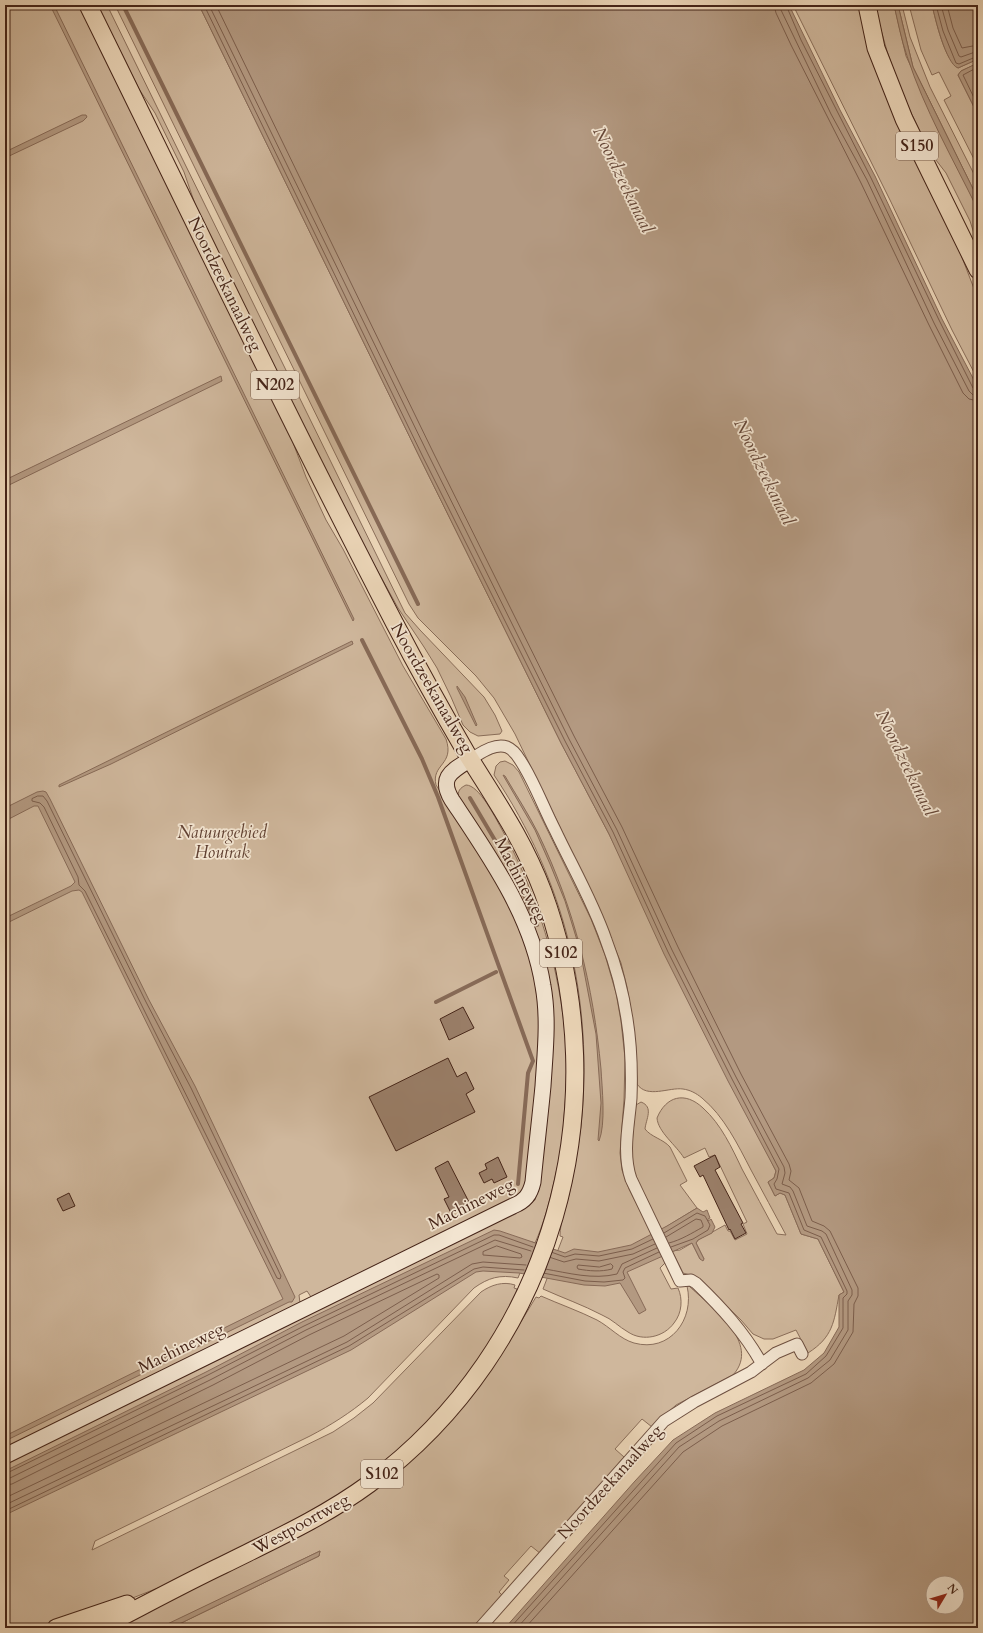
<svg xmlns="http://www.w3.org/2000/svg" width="983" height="1633" font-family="Cardo,serif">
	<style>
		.green { fill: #cfb79c; stroke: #8a6e5a }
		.water { fill: #b39981; stroke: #876a57; fill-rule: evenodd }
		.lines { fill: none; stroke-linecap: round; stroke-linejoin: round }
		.shore { stroke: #7c5e4c; stroke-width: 1 }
		.stream { stroke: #876a57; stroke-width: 4 }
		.building { fill: #9b806b; stroke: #452418 }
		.street-casing { stroke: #6e5040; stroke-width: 13 }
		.secondary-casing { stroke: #452418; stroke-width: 17 }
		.primary-casing { stroke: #452418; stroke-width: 19 }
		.street { stroke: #f2e4d0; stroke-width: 11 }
		.secondary { stroke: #f2e4d0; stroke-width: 15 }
		.primary { stroke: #ebd5b7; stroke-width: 17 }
		.labels { text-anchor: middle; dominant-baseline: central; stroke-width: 3.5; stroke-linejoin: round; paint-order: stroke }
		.shield { fill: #f2e4d0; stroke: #795e4f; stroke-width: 1 }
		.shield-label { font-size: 16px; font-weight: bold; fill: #452418 }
		.street-label { font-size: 17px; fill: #452418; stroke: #f2e4d0 }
		.park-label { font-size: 17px; font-style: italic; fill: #614132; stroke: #f2e4d0 }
		.water-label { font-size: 18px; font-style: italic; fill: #664738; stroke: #f2e4d0 }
	</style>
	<rect width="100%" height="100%" fill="#ebd5b7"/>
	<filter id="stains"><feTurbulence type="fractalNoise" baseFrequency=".005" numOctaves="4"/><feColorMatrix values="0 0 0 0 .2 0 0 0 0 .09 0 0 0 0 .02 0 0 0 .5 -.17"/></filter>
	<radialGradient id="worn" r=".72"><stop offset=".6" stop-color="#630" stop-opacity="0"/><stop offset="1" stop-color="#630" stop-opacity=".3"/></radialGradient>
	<path class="green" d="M5,5H80L292,440L306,477L326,520L343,549L403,666L446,739C455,765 431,764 436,785L486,861L519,924L538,985L540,1037L527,1183L522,1194L311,1297L307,1291L299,1295L300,1303L5,1450Z
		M97,5H107L405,613L420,630L484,697L495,715L502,731L500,734L478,736L470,732L463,725L451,697L437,668L424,647L398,608L349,519L197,210L184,172L155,113L139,89Z
		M115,5H199L420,458L561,743L609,834L776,1171L774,1178L768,1182L775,1196L780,1193L785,1195L801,1234L818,1239L844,1292L839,1295C834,1322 833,1337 808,1353L796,1330L773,1339H764L753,1334L741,1320L697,1277L683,1273L672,1251L680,1250L692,1243L700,1259H704L696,1243L698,1240L725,1225L728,1231H730L735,1240L747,1234L743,1224L747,1222L715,1155L709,1157L705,1148L684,1158C676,1145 658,1132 657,1118C666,1096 685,1091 703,1108C721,1124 732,1148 742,1169C754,1191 765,1212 777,1234L786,1235C774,1213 763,1192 751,1170C738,1145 724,1116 702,1098C696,1093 690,1090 683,1089C669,1087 647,1099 637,1084L634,1029L627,987L621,963L596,902L515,734L494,698L476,676L418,618L409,604Z
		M793,5H859L958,247L978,299V380L952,330L890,200Z
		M874,5H894L906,56L978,210V246L970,221L946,173L929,151L901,91L887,51Z
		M898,5H902L910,37L930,87L978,182V199L913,67Z
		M909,5H932C937,24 943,56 958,68L978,59V63L961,71L958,75L978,115V167L944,100L951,96L939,72L932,75L921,50Z
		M505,761L513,765L519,772L591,919L605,955L616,993L621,1021L625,1058L624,1100L620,1153L622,1170L629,1189L666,1262L660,1268L671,1289L678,1288C683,1299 682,1313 674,1323C664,1337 643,1342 628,1332C619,1327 612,1319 602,1315C583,1305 563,1298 543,1289L563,1237L560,1236C560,1222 566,1208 569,1195C574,1172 578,1149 581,1126C594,1000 565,881 494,775L496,766L500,762Z
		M466,785C479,785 495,817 501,828C538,894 560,969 566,1044C568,1068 566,1093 564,1117C563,1128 563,1139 561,1150C559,1161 556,1172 554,1182C549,1203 544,1223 535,1243L532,1242L518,1278C500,1274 488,1278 474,1288L368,1398C350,1413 331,1425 310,1436L95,1541L92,1550L333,1432L354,1418L373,1403L481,1292C491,1285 503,1281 515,1285L514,1288L517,1289L515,1297L485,1350L441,1410L392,1457L321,1508L168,1584L125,1601L41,1628H5V1462L529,1205L535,1200L537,1193L551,994L459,798C457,791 460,788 466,785Z
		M641,1102C654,1107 646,1119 645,1129C651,1137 663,1139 670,1147L687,1181L680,1185L697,1208L661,1230L634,1173L631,1155L635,1111L636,1105Z
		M687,1286H689C710,1306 762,1343 733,1375L676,1405L652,1427L642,1419L615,1449L624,1457L541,1554L531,1546L504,1576L509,1580L499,1592L502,1595L475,1628H171L319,1556L320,1551L161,1628H108L311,1529L428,1442L458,1411L488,1373L502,1353L536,1297L539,1298L541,1296C559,1304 579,1311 597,1320C610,1327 620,1339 634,1343C670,1353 695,1319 687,1286Z"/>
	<path class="water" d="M50,5H54L354,619L353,621Z
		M199,5H789L840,110L875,176L942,319L975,382L978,390V1628H505L635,1481L673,1440L715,1413L804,1370L824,1353L839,1327V1295L844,1292L818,1239L801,1234L785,1195L780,1193L775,1196L768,1182L774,1178L776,1171L728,1081L664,954L609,834L561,743L420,458ZM933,1583H957V1607H933Z
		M894,5H898L913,67L978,199V210C953,159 924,109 907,56C901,39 898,22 894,5Z
		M932,5H978V59L958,68C946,64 935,18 932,5Z
		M978,63V115L958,75L961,71Z
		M82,115H86L87,117L83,121L5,158V152Z
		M221,376L222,381L5,487V480Z
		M352,641L353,644L111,764L59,787V785Z
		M457,686L465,697L477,725L476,726L457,688Z
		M503,775L505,776C516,795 528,813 538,833C575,910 593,985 601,1069C602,1088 606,1124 599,1141L598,1140L601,1103L596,1034L580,950L565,901L550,864L535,830Z
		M43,791L46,792L50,799L149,1000L195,1086L295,1297L292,1302H289L5,1441V1436L283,1299L82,892L79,890L72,891L5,924V918L71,886L75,882L38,806H34L5,821V808L37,792Z
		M697,1208L703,1212L707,1210L710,1218L708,1219V1221L711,1219L715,1227L712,1233L698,1240L696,1243L704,1259L703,1261L700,1259L692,1243L627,1272L646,1310L639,1314L620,1283L605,1286L584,1285L519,1273L483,1271L476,1272L351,1350L5,1515V1471L206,1372L302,1322L494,1230L500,1231L565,1253L574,1249L598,1252L631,1245L667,1226Z
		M320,1551L319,1556L171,1628H159Z"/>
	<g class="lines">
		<path class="shore" d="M204,5L423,457L565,741L613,832L668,952L732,1079L779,1169L777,1179L774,1184L776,1189L789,1193L804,1230L821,1237L847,1291V1294L843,1298V1328L826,1356L806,1374L717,1416L676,1443L510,1628
			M209,5L428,454L569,739L617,830L672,950L736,1077L784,1167L785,1173L782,1184L790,1187L793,1191L807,1226L822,1231L826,1234L852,1290V1295L848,1301V1330L830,1360L808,1378L719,1421L679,1447L517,1628
			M216,5L433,452L574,736L622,827L678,947L741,1074L789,1164L791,1171L789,1180L799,1188L812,1221L824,1226L830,1231L858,1288V1296L854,1304L853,1332L834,1364L811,1383L722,1426L683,1452L525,1628
			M774,5L776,13L791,45L861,183L929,325L963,393L969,399L978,401
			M780,5L781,10L831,114L867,180L934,323L969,391L973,395H978
			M786,5L801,40L871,178L939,320L973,388L978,390
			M936,5L943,31L956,63L959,64L978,56
			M941,5L948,30L959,56L961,57L978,51
			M947,5L953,28L962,48L978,45
			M978,67L963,75L978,106
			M38,796H43L47,801L146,1002L191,1088L281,1276L280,1279L277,1278L85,891L79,885L78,877L44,807L40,803L32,801V799Z
			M664,1233L697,1213L705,1216L710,1225L708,1230L693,1239L671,1247
			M666,1237L696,1219L701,1220L703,1225V1227C692,1233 681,1240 669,1243
			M497,1246L521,1254L522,1257L520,1258L483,1255V1252Z
			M551,1252L565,1257L575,1254L599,1256L632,1249L653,1239
			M549,1257L564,1262L576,1259L599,1261L633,1254L655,1244
			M611,1264L613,1266L612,1269C601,1272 589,1271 578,1269L577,1267L578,1265L599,1267Z
			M545,1269C569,1273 593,1280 617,1274L622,1264L657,1248
			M543,1273L585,1281L604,1282L623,1280L625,1278L623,1272L625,1268L659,1252
			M5,1474L208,1375L304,1326L494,1235H499L533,1247
			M5,1479L10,1478L210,1380L306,1330L495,1240L531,1251
			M5,1485L12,1484L44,1468L213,1385L309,1335L437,1274L439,1275V1278L344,1336L5,1498
			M5,1505L347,1342L472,1264L483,1262L526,1265
			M5,1511L349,1346L474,1269L483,1267L524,1270"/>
		<path class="stream" d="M123,5L418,604
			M362,640L422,759L438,797L533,1061L528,1073L518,1184
			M470,798L499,847L521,888L537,925
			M436,1002L496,972"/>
	</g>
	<path class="building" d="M463,1007L474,1028L449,1040L440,1019Z
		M448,1058L457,1077L466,1072L474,1089L466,1094L475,1112L396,1151L369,1097Z
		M715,1155L720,1167L715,1170L743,1223L741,1224L746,1233L735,1239L730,1229L729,1230L703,1175L700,1177L694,1166Z
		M498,1157L507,1177L494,1183L492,1179L484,1183L479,1173L487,1169L485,1164Z
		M448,1161L470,1204L451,1213L444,1199L449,1197L435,1168Z
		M69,1193L75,1206L63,1211L57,1199Z"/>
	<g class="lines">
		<g class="street-casing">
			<path id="street" d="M471,759C481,753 494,743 507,747C512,749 517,755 520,760C534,781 543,807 555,830C572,866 593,902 606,940C616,966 623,992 627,1019C631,1044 632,1072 631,1098C629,1124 622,1153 631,1179L680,1281L691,1280L696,1283C722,1308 744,1332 762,1364
				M480,1628L664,1421L694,1402L751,1372L776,1353L797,1344L802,1354"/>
		</g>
		<g class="secondary-casing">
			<path id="secondary" d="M5,1456L513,1206C525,1201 530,1195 533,1182C536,1150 540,1118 543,1086C545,1053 549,1019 543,986C532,916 490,857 452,800C438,777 452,771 471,759"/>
		</g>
		<g class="primary-casing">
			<path id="primary" d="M88,5C190,212 289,420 395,624C418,668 442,711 467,754C496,801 523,839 543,892C621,1105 553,1348 369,1484C324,1517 273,1540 223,1565C181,1585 141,1607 100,1628
				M867,5L876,48L904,119L978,270
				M56,1628L127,1604"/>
		</g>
		<use href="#street" class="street"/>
		<use href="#secondary" class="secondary"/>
		<use href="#primary" class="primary"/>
	</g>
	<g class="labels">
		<g class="shield">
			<rect x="896" y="132" width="42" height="28" rx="3"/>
			<rect x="251" y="371" width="48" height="28" rx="3"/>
			<rect x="540" y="939" width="42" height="28" rx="3"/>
			<rect x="361" y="1460" width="42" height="28" rx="3"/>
		</g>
		<g class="shield-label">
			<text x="917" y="146">S150</text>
			<text x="275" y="385">N202</text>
			<text x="561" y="953">S102</text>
			<text x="382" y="1474">S102</text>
		</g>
		<g class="street-label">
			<text transform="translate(225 284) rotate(64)">Noordzeekanaalweg</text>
			<text transform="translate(432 688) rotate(60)">Noordzeekanaalweg</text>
			<text transform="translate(521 880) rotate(62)">Machineweg</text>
			<text transform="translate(471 1204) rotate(-27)">Machineweg</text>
			<text transform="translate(181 1348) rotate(-26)">Machineweg</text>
			<text transform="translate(610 1482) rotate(-48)">Noordzeekanaalweg</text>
			<text transform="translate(301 1524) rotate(-29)">Westpoortweg</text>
		</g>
		<g class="park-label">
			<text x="222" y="832">Natuurgebied<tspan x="222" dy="20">Houtrak</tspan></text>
		</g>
		<g class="water-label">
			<text transform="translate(623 180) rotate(64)">Noordzeekanaal</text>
			<text transform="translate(764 472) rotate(64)">Noordzeekanaal</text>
			<text transform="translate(906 763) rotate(64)">Noordzeekanaal</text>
		</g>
	</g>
	<rect width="983" height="1633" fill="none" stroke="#ebd5b7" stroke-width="20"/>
	<rect x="6" y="6" width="971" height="1621" fill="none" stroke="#452418" stroke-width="2"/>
	<rect x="10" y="10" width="963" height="1613" fill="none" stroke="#452418"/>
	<g transform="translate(945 1595) rotate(52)"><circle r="19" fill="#f2e4d0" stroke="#ad9786"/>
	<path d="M0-3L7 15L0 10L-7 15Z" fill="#8f2418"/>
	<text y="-6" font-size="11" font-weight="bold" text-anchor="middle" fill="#452418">N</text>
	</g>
	<rect width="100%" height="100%" filter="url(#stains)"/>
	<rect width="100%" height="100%" fill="url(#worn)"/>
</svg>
